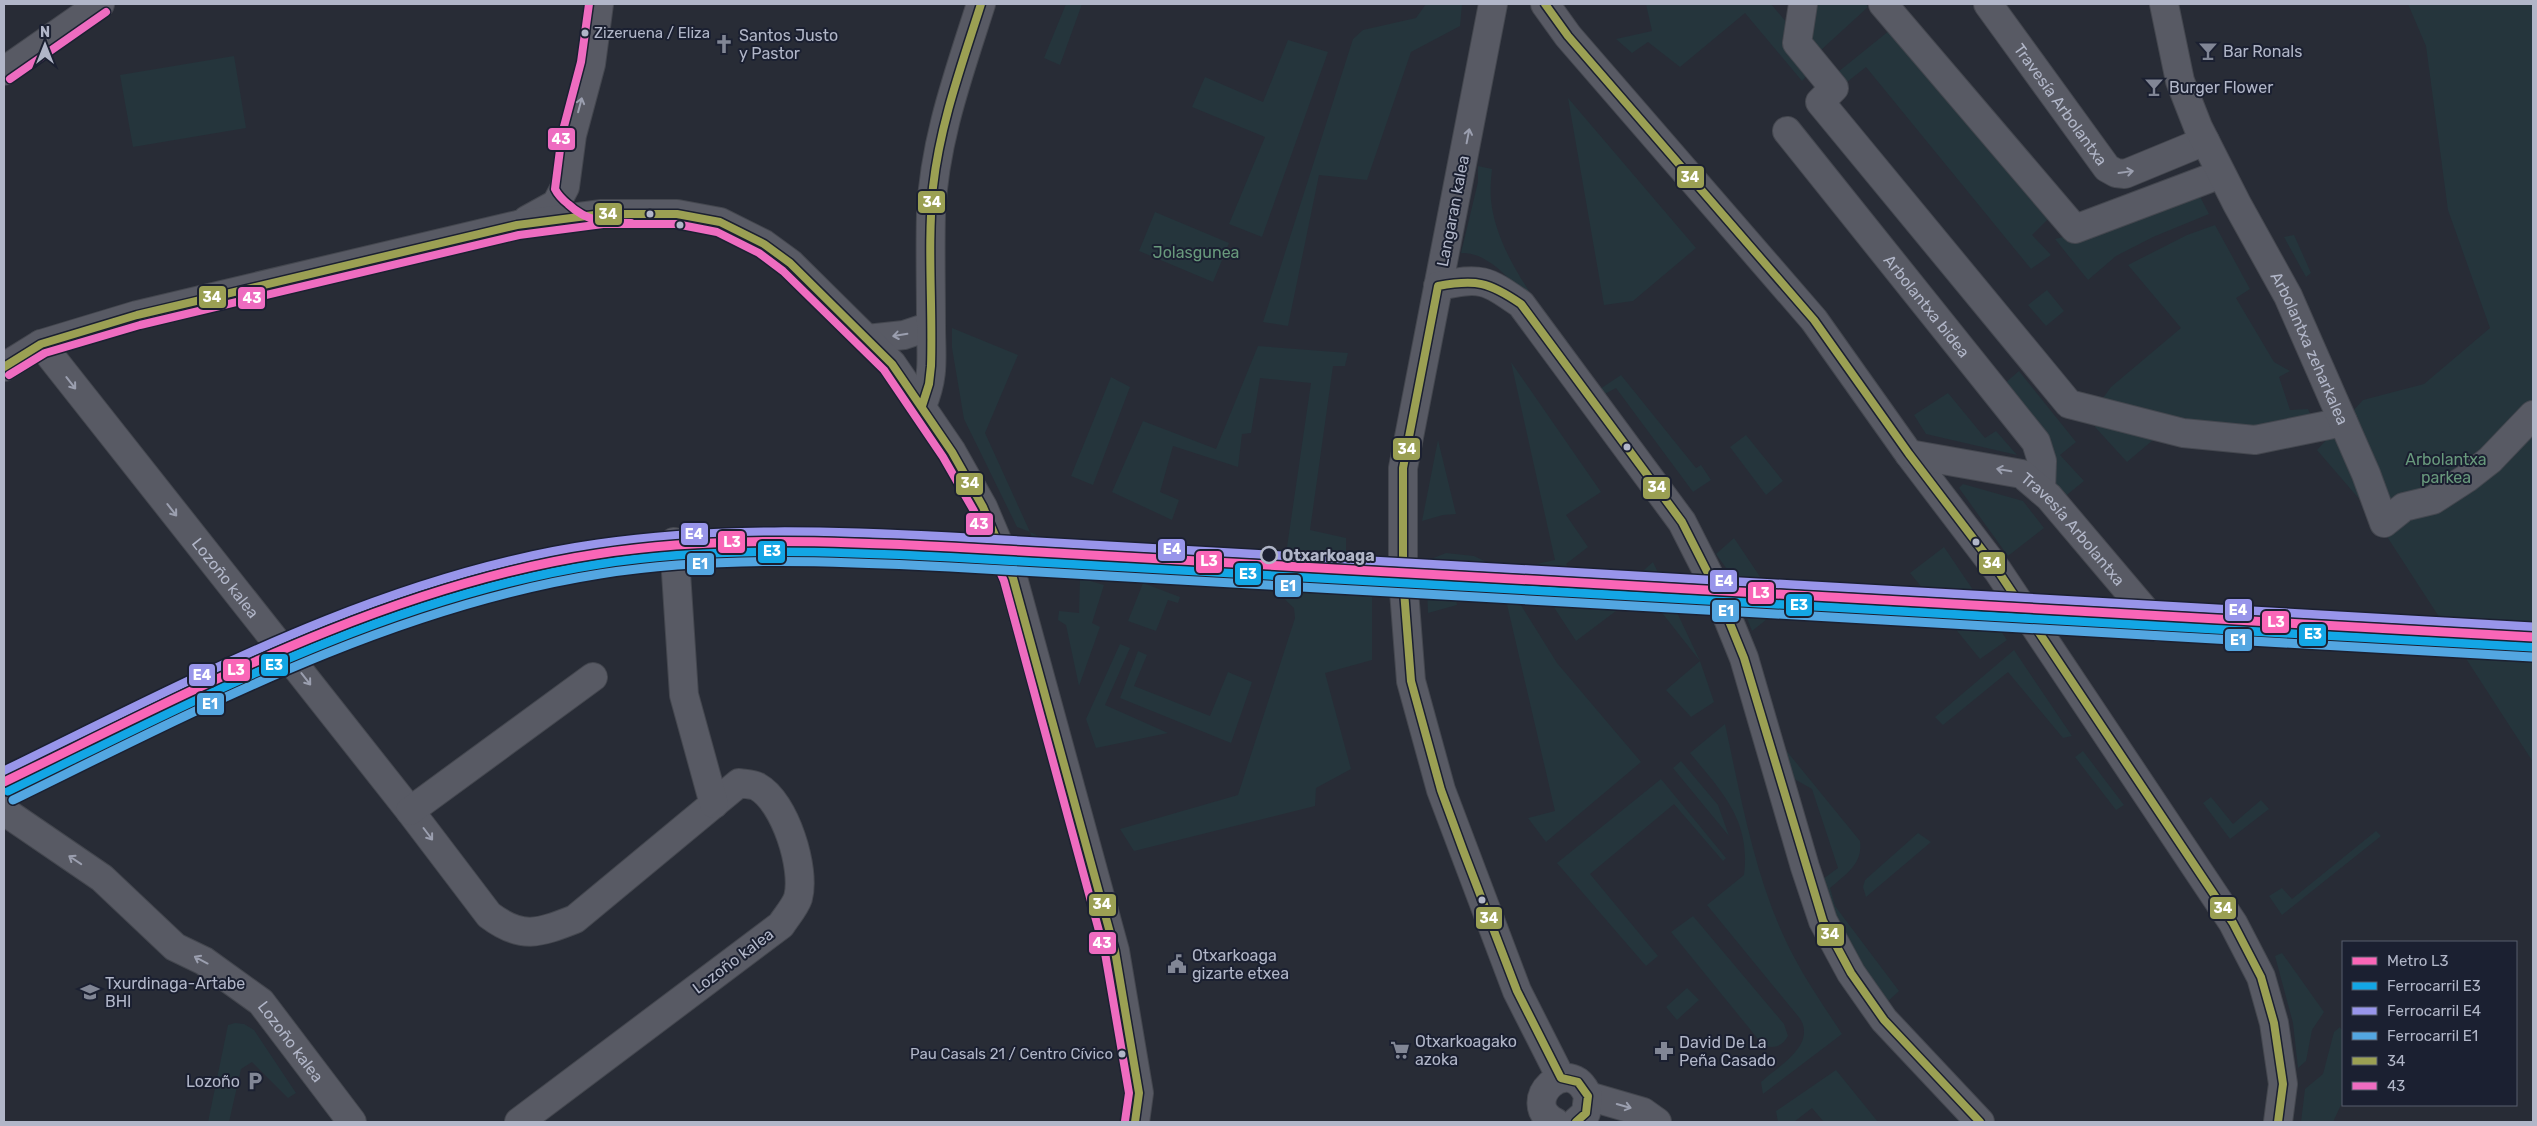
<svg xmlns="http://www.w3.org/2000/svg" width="2537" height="1126" font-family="Rubik,sans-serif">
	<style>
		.green { fill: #25353c }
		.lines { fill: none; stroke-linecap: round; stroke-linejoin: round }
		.minor-casing { stroke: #44474f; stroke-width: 30 }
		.minor { stroke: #585a64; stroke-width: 28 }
		.bus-1-casing { stroke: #1b2031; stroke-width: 11 }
		.bus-2-casing { stroke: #1b2031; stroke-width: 11 }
		.bus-1 { stroke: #9ba053; stroke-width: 8 }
		.bus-2 { stroke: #ee6cc0; stroke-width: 8 }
		.rail-1-casing { stroke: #1b2031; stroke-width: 12 }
		.rail-2-casing { stroke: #1b2031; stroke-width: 12 }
		.rail-3-casing { stroke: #1b2031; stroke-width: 12 }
		.rail-1 { stroke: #13a6e5; stroke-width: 9 }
		.rail-2 { stroke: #9895ea; stroke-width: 9 }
		.rail-3 { stroke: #53a6e1; stroke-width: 9 }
		.metro-1-casing { stroke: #1b2031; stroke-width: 12 }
		.metro-1 { stroke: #f966b7; stroke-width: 9 }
		.oneway { stroke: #9b9faf }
		.bus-dot { fill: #b1b6c8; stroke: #1b2031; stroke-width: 2 }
		.stop-dot { fill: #1b2031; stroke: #b1b6c8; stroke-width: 2.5 }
		.labels { text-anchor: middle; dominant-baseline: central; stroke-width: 4; stroke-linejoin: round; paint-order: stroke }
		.bus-label { font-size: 15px; fill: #b1b6c8; stroke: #1b2031; text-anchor: start }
		.poi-label { font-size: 16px; fill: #b1b6c8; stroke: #1b2031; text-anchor: start }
		.street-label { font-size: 16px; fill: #b1b6c8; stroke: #1b2031 }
		.park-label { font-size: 16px; fill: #68997c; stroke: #1b2031 }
		.stop-label { font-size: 16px; font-weight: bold; fill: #b1b6c8; stroke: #1b2031; text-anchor: start }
		.line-badge { stroke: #1b2031; stroke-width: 2 }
		.badge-label { font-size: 14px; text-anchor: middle; font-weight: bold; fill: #fff }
	</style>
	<rect width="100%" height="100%" fill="#282c36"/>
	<path class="green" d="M1066,4H1082L1060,65L1044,58Z
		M1426,4H1462L1460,26L1411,52L1367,180L1319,175L1288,326L1263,322L1353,39L1363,30L1416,18Z
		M1646,4H1771L1787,23L1782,40L1811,71L1802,81L1745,13L1680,67L1648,42L1632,53L1616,39L1652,31Z
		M1815,4H1866L1868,7L1821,50L1809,35Z
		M2408,4H2533V762L2373,515L2317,450L2363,400L2424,384L2490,328L2448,210L2426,46Z
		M1895,26L2048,219L2032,235L2051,255L2031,269L1866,67L1847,82L1838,72Z
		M1288,40L1328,52L1262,237L1229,224L1265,137L1192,107L1205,77L1263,102Z
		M234,56L246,128L133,147L120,75Z
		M1568,98L1696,248L1633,301L1604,305Z
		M1478,166L1492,169C1491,179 1490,190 1491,200C1496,252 1538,306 1570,345L1563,351C1541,321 1502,251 1461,253L1478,182Z
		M2195,187L2209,214L2153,237L2116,256L2088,280L2055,239L2108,226Z
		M1155,212L1229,243L1213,282L1139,251Z
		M2215,225L2250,289L2236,298L2274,362L2290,371L2279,377L2290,410L2308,409L2314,423L2237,429L2198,426L2103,398L2111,387L2181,328L2128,265L2187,235Z
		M2294,235L2311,273L2306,277L2284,237Z
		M2047,290L2064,311L2046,326L2028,305Z
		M952,328L1018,355L985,433L1030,532L1061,547L1056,565L1050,564L1043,567L1030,532L1017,527L964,419L952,348Z
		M1258,346L1348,353L1345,366H1333L1310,530L1346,538V553L1372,559V660L1325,673L1351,769L1316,788L1315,806L1134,851L1120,829L1238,795L1295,618L1294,608L1280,595L1311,383L1260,378L1251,433L1242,434L1238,467L1173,446L1160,492L1179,500L1172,520L1112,492L1143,421L1216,449Z
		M1511,362L1601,492L1566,515L1588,547L1566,564L1600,609L1653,562L1700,661L1714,702L1691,717L1666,690L1700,661L1644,590L1576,641L1527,566L1555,560Z
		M2019,371L2076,442L2060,455L2084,481L2063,498L2004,384Z
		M1621,375L1696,468L1701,465L1711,480L1693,492L1616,388L1597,398L1594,393Z
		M1111,377L1130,387L1093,485L1071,476Z
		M1948,393L1985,438L1996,431L2017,455L1926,434L1914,415Z
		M2094,422L2160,434L2127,462L2095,427Z
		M1746,435L1783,481L1766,495L1730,447Z
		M1438,440L1456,514L1443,515L1422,521Z
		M1963,484L2023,501L2044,528L2008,556L1959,488Z
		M1734,538L1781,608L1752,631L1729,572L1716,554Z
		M1944,547L2007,640L1980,659L1910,573Z
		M1446,553L1474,556L1495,566L1453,577L1457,605L1428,613L1426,561Z
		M1499,570L1557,663L1641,762L1546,842L1528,818L1555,811Z
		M1080,578L1104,585L1092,623L1100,627L1079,686L1066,625L1058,620L1059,611L1079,613Z
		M1143,583L1180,597L1178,603L1168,600L1156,631L1128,621Z
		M1120,644L1130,648L1105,705L1168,733L1096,748L1086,719Z
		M2014,650L2072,736L2063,738L2008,672L1943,725L1935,717Z
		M1138,651L1147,655L1134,686L1210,716L1228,672L1252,682L1231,743L1120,698Z
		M1725,724C1742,802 1756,886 1794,957C1808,984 1826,1009 1842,1034L1763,1094L1761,1082C1775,1069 1805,1052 1804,1031C1804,1022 1798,1016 1793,1010L1707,905L1744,875C1751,820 1722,792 1690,753Z
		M1776,738L1860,841C1863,864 1846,874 1830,888L1835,906L1899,991L1883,1006L1832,921L1819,882L1838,868L1812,789L1789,776Z
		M2083,751L2124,805L2116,810L2075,757Z
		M1681,761L1718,805L1729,836L1673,768Z
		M1661,779L1726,858L1723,861L1674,804L1590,874L1658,956L1646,966L1557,863Z
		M2211,797L2233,824L2261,800L2269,809L2230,839L2203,803Z
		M2376,831L2381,836L2282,915L2269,896L2282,888L2292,899Z
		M1918,833L1931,842L1866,897L1863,887L1865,880Z
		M1693,916L1784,1024L1788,1036C1782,1047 1772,1050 1762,1044L1671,932Z
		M2282,953L2324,1012L2312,1030L2306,1061L2298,1068L2293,1023L2275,956Z
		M1687,988L1699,1000L1677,1020L1666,1007Z
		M235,1023L244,1024L254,1030L296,1093L288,1098L252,1062L241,1069L229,1122H208L228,1025Z
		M2340,1027L2343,1032V1105H2346H2341L2333,1122H2301L2305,1089L2323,1074L2334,1032Z
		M1836,1070L1878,1122H1824L1812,1108L1794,1122H1778L1776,1111Z"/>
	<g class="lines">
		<g class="minor-casing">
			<g id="minor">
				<path d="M1493,4L1403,468V578L1411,681L1441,790L1517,991L1561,1078"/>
				<path d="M1545,4L1568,36L1814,320L1909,454L1998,571L2233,923L2261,977L2274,1023L2283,1084L2278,1122"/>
				<path d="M1803,4L1797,43L1834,88L1820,102L2069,404L2183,433L2255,440L2343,422"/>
				<path d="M1883,4L2075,229L2221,174"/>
				<path id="s1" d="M1988,4L2107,168L2116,173L2125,174L2205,141"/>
				<path id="s2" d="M2164,4L2180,81L2198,127L2237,204L2288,296L2366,474L2384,523L2404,507L2433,500L2467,478L2490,460L2533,415"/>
				<path d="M4,71L100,4"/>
				<path id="s3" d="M1787,131L2036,442L2042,461L2041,490"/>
				<path d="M527,220L556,204L565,187L572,135L591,64L599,4"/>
				<path d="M1438,286C1482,277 1485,279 1521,304L1682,522L1716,589L1744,658L1805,867L1823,921L1851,973L1884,1020L1980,1122"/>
				<path d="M867,339L904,335L931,326"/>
				<path id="s4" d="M41,344L410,811L489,915C522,940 539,933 575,919L739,783C744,784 753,784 758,787C785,802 806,869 798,898C795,907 786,917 781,925L519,1122"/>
				<path d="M4,367L41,344L137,315L517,225L602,214H677L720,222L764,244L790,263L892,364L952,452L983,507L1013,578L1115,951L1139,1093L1135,1122"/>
				<path d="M922,406C935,374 931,358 931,324C931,288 930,251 931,214C934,141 959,73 981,4"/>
				<path id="s5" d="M1909,454L2022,474L2049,497L2159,627"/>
				<path d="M674,542L684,695L714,804"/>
				<path id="s6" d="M4,811L102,878L175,947L204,961L261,1002L352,1122"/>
				<path d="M410,811L593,677"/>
				<path d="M1588,1096L1643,1112L1657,1122"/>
				<path d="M1555,1122C1517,1103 1569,1050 1588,1096L1586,1113L1576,1122"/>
			</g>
		</g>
		<use href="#minor" class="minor"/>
		<g class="bus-1-casing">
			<path id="bus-1" d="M1545,4L1568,36L1814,320L1909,454L1998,571L2233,923L2261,977L2274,1023L2283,1084L2278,1122
				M4,367L41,344L137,315L517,225L602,214H677L720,222L764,244L790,263L892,364L952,452L983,507L1013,578L1115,951L1139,1093L1135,1122
				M922,406L929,384L931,366C933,306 927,247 933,187C940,124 962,64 981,4
				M1576,1122L1586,1113L1588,1096L1578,1082L1561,1078L1517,991L1463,850L1441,790L1411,681L1403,578V468L1438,286C1476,279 1489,282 1521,304L1682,522L1716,589L1744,658L1823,921L1851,973L1884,1020L1980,1122"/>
		</g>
		<g class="bus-2-casing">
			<path id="bus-2" d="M589,4L581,62L562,134L555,189C558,195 563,200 568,204C587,222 606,223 631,223
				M10,79L106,12
				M9,375L45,353L140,325L519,235L603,224H676L717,232L759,253L783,271L884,370L943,457L974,511L1004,581L1105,953L1129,1093L1125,1121"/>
		</g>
		<use href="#bus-1" class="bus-1"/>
		<use href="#bus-2" class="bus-2"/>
		<g class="rail-1-casing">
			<path id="rail-1" d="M8,791C198,699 388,597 599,564C715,546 834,551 950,557L2532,647"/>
		</g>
		<g class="rail-2-casing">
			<path id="rail-2" d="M4,771C193,679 386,574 598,544C715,527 834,531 951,537L2533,627"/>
		</g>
		<g class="rail-3-casing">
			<path id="rail-3" d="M13,800C201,708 391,607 600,574C715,556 834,561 950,567L2532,657"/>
		</g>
		<use href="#rail-1" class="rail-1"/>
		<use href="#rail-2" class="rail-2"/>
		<use href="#rail-3" class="rail-3"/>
		<g class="metro-1-casing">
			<path id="metro-1" d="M4,782C194,690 386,586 597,554C714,536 834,541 951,547L2533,637"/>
		</g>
		<use href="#metro-1" class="metro-1"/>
	</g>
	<defs><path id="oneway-shaft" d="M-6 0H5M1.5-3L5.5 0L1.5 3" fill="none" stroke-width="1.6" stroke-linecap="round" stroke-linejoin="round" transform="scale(1.25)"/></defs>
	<g class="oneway">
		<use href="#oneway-shaft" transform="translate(580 105) rotate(-75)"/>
		<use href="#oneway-shaft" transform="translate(1468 136) rotate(-79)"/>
		<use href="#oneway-shaft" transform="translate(2126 172) rotate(-8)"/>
		<use href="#oneway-shaft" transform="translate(900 335) rotate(171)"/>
		<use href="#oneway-shaft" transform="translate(71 383) rotate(52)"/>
		<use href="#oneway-shaft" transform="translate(2004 470) rotate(-170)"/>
		<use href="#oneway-shaft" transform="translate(172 510) rotate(52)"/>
		<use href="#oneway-shaft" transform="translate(306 679) rotate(52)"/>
		<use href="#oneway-shaft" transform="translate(428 834) rotate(53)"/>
		<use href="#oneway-shaft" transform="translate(75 860) rotate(-146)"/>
		<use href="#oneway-shaft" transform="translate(201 960) rotate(-152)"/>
		<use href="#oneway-shaft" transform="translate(1624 1106) rotate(16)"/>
	</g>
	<defs>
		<g id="church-bare" transform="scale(1.5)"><path d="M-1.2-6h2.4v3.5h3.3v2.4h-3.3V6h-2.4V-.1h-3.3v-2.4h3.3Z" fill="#818695" stroke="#1b2031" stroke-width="2.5" paint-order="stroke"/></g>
		<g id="bar-bare" transform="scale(1.5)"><path d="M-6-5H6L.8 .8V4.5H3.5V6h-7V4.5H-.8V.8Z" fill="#818695" stroke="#1b2031" stroke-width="2.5" paint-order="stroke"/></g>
		<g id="civic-bare" transform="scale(1.5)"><path d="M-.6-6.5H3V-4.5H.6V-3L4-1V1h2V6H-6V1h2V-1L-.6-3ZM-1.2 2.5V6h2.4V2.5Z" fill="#818695" stroke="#1b2031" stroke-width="2.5" paint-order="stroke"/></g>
		<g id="school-bare" transform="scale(1.5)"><path d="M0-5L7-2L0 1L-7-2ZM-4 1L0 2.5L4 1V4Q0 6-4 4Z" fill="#818695" stroke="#1b2031" stroke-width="2.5" paint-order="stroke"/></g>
		<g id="supermarket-bare" transform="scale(1.5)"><path d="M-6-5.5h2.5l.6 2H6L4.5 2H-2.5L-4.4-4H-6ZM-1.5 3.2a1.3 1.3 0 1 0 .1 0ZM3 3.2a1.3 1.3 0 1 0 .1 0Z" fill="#818695" stroke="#1b2031" stroke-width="2.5" paint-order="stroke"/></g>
		<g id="pharmacy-bare" transform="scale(1.5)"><path d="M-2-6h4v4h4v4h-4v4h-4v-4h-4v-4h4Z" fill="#818695" stroke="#1b2031" stroke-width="2.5" paint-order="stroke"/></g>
		<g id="parking-bare" transform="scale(1.5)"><path d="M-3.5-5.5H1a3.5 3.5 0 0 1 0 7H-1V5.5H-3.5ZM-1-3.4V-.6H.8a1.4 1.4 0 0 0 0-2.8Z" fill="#818695" stroke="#1b2031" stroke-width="2.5" paint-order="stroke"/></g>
	</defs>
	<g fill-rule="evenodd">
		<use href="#church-bare" x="724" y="44"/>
		<use href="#bar-bare" x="2208" y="51"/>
		<use href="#bar-bare" x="2154" y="87"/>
		<use href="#civic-bare" x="1177" y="964"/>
		<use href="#school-bare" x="90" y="992"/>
		<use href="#supermarket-bare" x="1400" y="1050"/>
		<use href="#pharmacy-bare" x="1664" y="1051"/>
		<use href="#parking-bare" x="255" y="1081"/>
	</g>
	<g class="bus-dot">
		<circle cx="585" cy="33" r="4.5"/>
		<circle cx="650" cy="214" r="4.5"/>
		<circle cx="680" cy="225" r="4.5"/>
		<circle cx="1627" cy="447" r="4.5"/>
		<circle cx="1976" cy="542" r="4.5"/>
		<circle cx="1482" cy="900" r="4.5"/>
		<circle cx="1122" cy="1054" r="4.5"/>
	</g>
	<circle class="stop-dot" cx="1269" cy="555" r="8"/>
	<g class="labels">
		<g class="bus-label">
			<text x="594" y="33">Zizeruena / Eliza</text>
			<text x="1113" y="1054" text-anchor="end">Pau Casals 21 / Centro Cívico</text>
		</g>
		<g class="poi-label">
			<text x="739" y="35">Santos Justo<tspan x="739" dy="18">y Pastor</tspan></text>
			<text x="2223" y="51">Bar Ronals</text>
			<text x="2169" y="87">Burger Flower</text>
			<text x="1192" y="955">Otxarkoaga<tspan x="1192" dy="18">gizarte etxea</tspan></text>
			<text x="105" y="983">Txurdinaga-Artabe<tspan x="105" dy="18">BHI</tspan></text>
			<text x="1415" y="1041">Otxarkoagako<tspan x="1415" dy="18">azoka</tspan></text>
			<text x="1679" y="1042">David De La<tspan x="1679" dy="18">Peña Casado</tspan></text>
			<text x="240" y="1081" text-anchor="end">Lozoño</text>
		</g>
		<g class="street-label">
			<text stroke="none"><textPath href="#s1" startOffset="124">Travesía Arbolantxa</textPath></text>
			<text transform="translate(1453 211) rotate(-79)">Langaran kalea</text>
			<text stroke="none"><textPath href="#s3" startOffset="224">Arbolantxa bidea</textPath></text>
			<text stroke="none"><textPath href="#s2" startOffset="376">Arbolantxa zeharkalea</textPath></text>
			<text stroke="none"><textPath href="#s5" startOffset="190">Travesía Arbolantxa</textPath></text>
			<text stroke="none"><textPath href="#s4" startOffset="298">Lozoño kalea</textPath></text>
			<text transform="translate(733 961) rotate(-37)">Lozoño kalea</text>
			<text stroke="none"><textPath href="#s6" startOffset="371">Lozoño kalea</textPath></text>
		</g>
		<g class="park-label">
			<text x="1196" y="252">Jolasgunea</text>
			<text x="2446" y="459">Arbolantxa<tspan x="2446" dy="18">parkea</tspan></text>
		</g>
		<g class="stop-label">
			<text x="1282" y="555">Otxarkoaga</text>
		</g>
	</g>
	<g class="line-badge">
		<rect x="547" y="127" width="29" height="24" rx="5" fill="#ee6cc0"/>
		<rect x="1676" y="165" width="29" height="24" rx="5" fill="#9ba053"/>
		<rect x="917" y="190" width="29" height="24" rx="5" fill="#9ba053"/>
		<rect x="594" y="202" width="29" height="24" rx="5" fill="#9ba053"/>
		<rect x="198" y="285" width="29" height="24" rx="5" fill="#9ba053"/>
		<rect x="237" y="286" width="29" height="24" rx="5" fill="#ee6cc0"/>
		<rect x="1392" y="437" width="29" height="24" rx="5" fill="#9ba053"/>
		<rect x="955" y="472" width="29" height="24" rx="5" fill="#9ba053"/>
		<rect x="1642" y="476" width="29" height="24" rx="5" fill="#9ba053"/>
		<rect x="965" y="512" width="29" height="24" rx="5" fill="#ee6cc0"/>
		<rect x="680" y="522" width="29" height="24" rx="5" fill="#9895ea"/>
		<rect x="717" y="530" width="29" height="24" rx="5" fill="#f966b7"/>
		<rect x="1157" y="538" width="29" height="24" rx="5" fill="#9895ea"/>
		<rect x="757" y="540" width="29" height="24" rx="5" fill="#13a6e5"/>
		<rect x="1195" y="550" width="28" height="24" rx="5" fill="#f966b7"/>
		<rect x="1978" y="551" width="28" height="24" rx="5" fill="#9ba053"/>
		<rect x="686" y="552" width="29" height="24" rx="5" fill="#53a6e1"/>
		<rect x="1234" y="562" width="28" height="24" rx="5" fill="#13a6e5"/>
		<rect x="1709" y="569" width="29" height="24" rx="5" fill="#9895ea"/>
		<rect x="1274" y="574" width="28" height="24" rx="5" fill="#53a6e1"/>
		<rect x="1747" y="581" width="28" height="24" rx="5" fill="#f966b7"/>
		<rect x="1785" y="593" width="28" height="24" rx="5" fill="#13a6e5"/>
		<rect x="2224" y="598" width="29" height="24" rx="5" fill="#9895ea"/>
		<rect x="1711" y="599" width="29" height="24" rx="5" fill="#53a6e1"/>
		<rect x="2261" y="610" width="29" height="24" rx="5" fill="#f966b7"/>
		<rect x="2298" y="623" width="29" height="24" rx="5" fill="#13a6e5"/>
		<rect x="2224" y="628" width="29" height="24" rx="5" fill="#53a6e1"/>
		<rect x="260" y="653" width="29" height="24" rx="5" fill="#13a6e5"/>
		<rect x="222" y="658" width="29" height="24" rx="5" fill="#f966b7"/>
		<rect x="188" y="663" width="28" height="24" rx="5" fill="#9895ea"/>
		<rect x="196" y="692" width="29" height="24" rx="5" fill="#53a6e1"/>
		<rect x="1088" y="893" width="29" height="24" rx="5" fill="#9ba053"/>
		<rect x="2209" y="896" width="28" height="24" rx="5" fill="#9ba053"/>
		<rect x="1475" y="906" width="28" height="24" rx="5" fill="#9ba053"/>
		<rect x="1816" y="923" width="29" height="24" rx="5" fill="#9ba053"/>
		<rect x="1088" y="931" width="29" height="24" rx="5" fill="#ee6cc0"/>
	</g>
	<g class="badge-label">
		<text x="561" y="144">43</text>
		<text x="1690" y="182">34</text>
		<text x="932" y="207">34</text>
		<text x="608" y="219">34</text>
		<text x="212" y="302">34</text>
		<text x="252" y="303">43</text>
		<text x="1407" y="454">34</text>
		<text x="970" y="488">34</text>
		<text x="1657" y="492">34</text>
		<text x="979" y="529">43</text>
		<text x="694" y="539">E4</text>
		<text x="732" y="547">L3</text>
		<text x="1172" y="554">E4</text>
		<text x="772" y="556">E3</text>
		<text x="1209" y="566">L3</text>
		<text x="1992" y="568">34</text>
		<text x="700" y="569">E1</text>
		<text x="1248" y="579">E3</text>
		<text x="1724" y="586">E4</text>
		<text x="1288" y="591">E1</text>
		<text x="1761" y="598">L3</text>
		<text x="1799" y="610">E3</text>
		<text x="2238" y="615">E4</text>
		<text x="1726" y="616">E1</text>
		<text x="2276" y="627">L3</text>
		<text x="2313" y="639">E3</text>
		<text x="2238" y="645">E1</text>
		<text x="274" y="670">E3</text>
		<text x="236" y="675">L3</text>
		<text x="202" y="680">E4</text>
		<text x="210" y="709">E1</text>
		<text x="1102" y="909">34</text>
		<text x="2223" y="913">34</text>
		<text x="1489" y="923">34</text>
		<text x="1830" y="939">34</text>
		<text x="1102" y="948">43</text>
	</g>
	<rect width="2537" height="1126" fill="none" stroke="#b1b6c8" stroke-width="10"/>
	<rect x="2342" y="941" width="175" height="165" fill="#1b2031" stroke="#575c6d"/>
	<rect x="2352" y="957" width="25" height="8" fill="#f966b7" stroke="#575c6d"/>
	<text x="2387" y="966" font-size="15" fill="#b1b6c8">Metro L3</text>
	<rect x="2352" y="982" width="25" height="8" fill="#13a6e5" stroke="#575c6d"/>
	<text x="2387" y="991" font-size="15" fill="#b1b6c8">Ferrocarril E3</text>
	<rect x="2352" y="1007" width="25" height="8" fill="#9895ea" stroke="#575c6d"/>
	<text x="2387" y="1016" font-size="15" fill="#b1b6c8">Ferrocarril E4</text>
	<rect x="2352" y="1032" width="25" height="8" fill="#53a6e1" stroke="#575c6d"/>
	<text x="2387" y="1041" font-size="15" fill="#b1b6c8">Ferrocarril E1</text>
	<rect x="2352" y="1057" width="25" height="8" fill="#9ba053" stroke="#575c6d"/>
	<text x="2387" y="1066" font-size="15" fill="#b1b6c8">34</text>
	<rect x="2352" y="1082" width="25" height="8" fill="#ee6cc0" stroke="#575c6d"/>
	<text x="2387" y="1091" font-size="15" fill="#b1b6c8">43</text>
	<g transform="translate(45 45)" stroke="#1b2031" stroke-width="4" paint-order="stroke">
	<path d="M0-4L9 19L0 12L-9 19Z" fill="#b1b6c8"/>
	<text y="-8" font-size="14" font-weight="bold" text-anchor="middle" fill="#b1b6c8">N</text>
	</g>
</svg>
